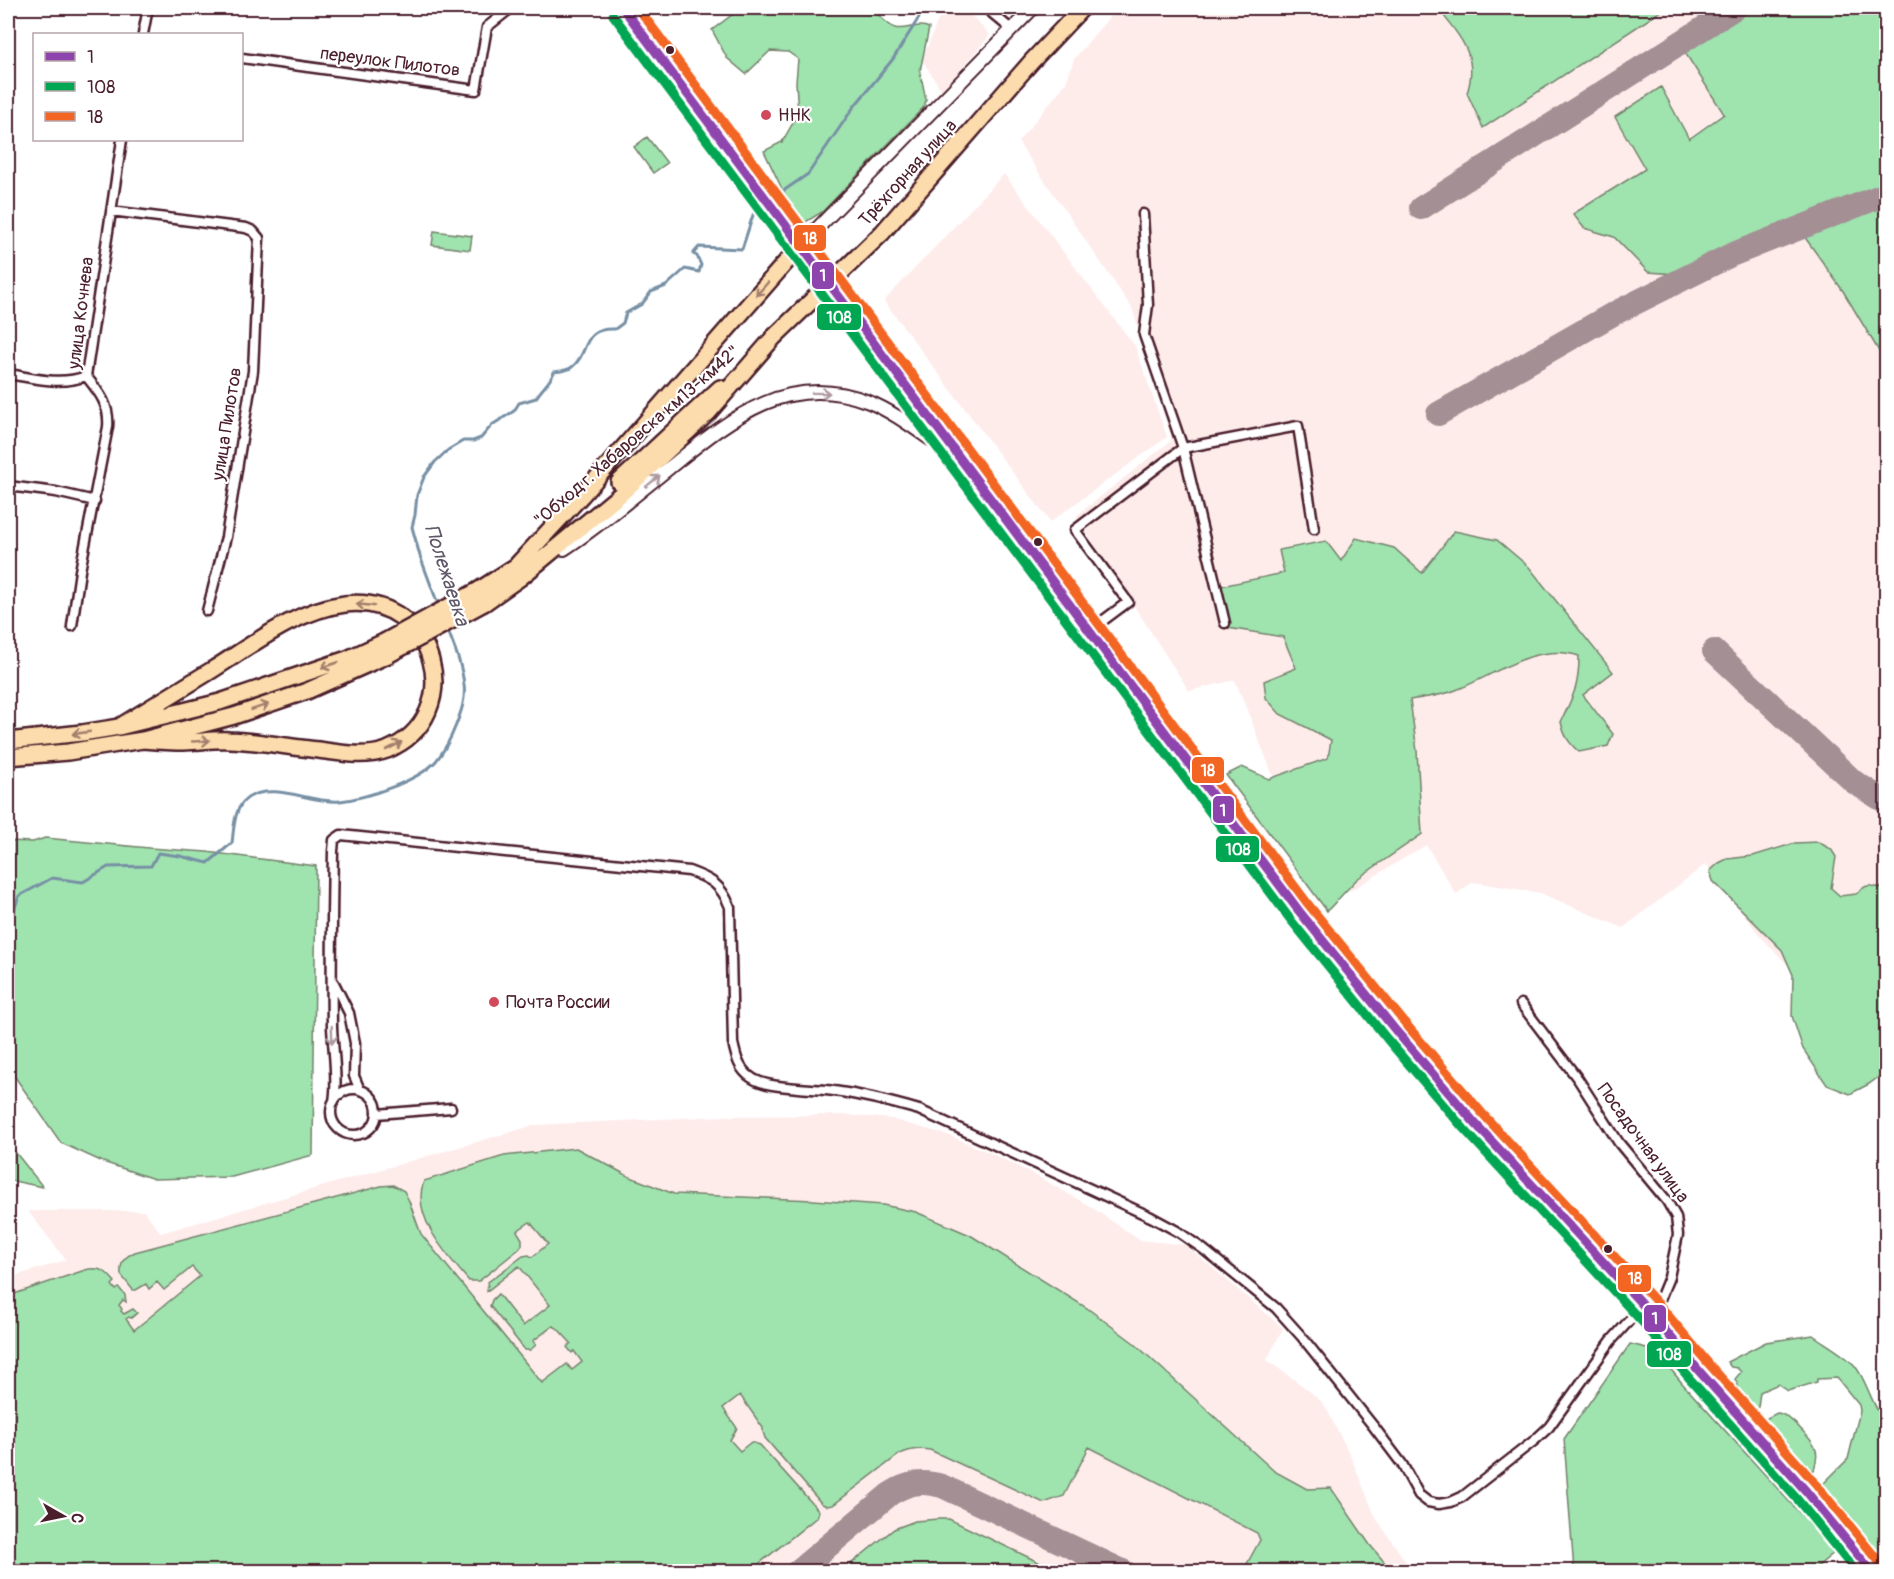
<svg xmlns="http://www.w3.org/2000/svg" width="1894" height="1579" font-family="Pangolin,sans-serif">
	<style>
		.built { fill: #feeceb }
		.green { fill: #9fe3ae; stroke: #74816c; stroke-width: 1.5 }
		.lines { fill: none; stroke-linecap: round; stroke-linejoin: round }
		.stream { stroke: #7790a5; stroke-width: 3 }
		.taxiway { stroke: #a48f95; stroke-width: 24 }
		.street-casing { stroke: #4a1f2b; stroke-width: 13 }
		.secondary-casing { stroke: #4a1f2b; stroke-width: 16 }
		.primary-casing { stroke: #4a1f2b; stroke-width: 16 }
		.highway-casing { stroke: #4a1f2b; stroke-width: 20 }
		.street { stroke: #fff; stroke-width: 8 }
		.secondary { stroke: #fff; stroke-width: 12 }
		.primary { stroke: #fcdcac; stroke-width: 12 }
		.highway { stroke: #fcdcac; stroke-width: 15 }
		.highway-bridge-casing { stroke: #4a1f2b; stroke-width: 20; stroke-linecap: butt }
		.highway-bridge { stroke: #fcdcac; stroke-width: 15 }
		.bus-1-casing { stroke: #fff; stroke-width: 14 }
		.bus-2-casing { stroke: #fff; stroke-width: 14 }
		.bus-3-casing { stroke: #fff; stroke-width: 14 }
		.bus-1 { stroke: #8e44ad; stroke-width: 9 }
		.bus-2 { stroke: #00a651; stroke-width: 9 }
		.bus-3 { stroke: #f26522; stroke-width: 9 }
		.oneway { stroke: #a37e6c }
		.oneway2 { stroke: #ae9aa0 }
		.bus-dot { fill: #4a1f2b; stroke: #fff; stroke-width: 2 }
		.poi-dot { fill: #d1495b; stroke: #fff; stroke-width: 2 }
		.labels { text-anchor: middle; dominant-baseline: central; stroke-width: 4.5; stroke-linejoin: round; paint-order: stroke }
		.street-label { font-size: 18px; fill: #4a1f2b; stroke: #fff }
		.poi-label { font-size: 18px; fill: #4a1f2b; stroke: #fff; text-anchor: start }
		.water-label { font-size: 20px; font-style: italic; fill: #605868; stroke: #fff }
		.line-badge { stroke: #fff; stroke-width: 2 }
		.badge-label { font-size: 16px; text-anchor: middle; font-weight: bold; fill: #fff }
	</style>
	<rect width="100%" height="100%" fill="#fff"/>
	<filter id="ink" filterUnits="userSpaceOnUse"><feTurbulence type="fractalNoise" baseFrequency=".0167" numOctaves="2"/><feDisplacementMap in="SourceGraphic" scale="12" xChannelSelector="R" yChannelSelector="G"/><feConvolveMatrix kernelMatrix="1 2 1 2 8 2 1 2 1" color-interpolation-filters="sRGB"/></filter>
	<g filter="url(#ink)">
		<path class="built" d="M948,8H964L990,35L942,91L922,60L938,20Z
			M1117,8H1886V1068L1761,937L1706,864L1623,928L1540,893L1473,882L1456,894L1426,845L1350,891L1288,813L1235,680L1189,691L1076,516L1172,440L1132,308L1018,142L1066,83L1074,59Z
			M1004,174L1135,346L1167,437L1050,522L884,301Z
			M849,1115L891,1119L948,1135L991,1153L1037,1176L1088,1205L1140,1240L1186,1245L1283,1328L1267,1360L1307,1389L1324,1404L1351,1457L1376,1518L1412,1571L8,1572V1278L66,1260L28,1211H144L161,1233L535,1125L725,1116Z"/>
		<path class="green" d="M741,8H872C878,14 886,25 895,28C906,31 918,22 929,28L920,71L926,100L924,107L822,212L804,223L783,191L764,151L782,142L798,114L796,82L798,59L788,52L770,51L746,74L727,58L712,30Z
			M1446,8H1666L1483,128L1467,93C1478,59 1464,42 1444,16Z
			M1750,8H1886V185L1676,274L1648,272L1614,237L1584,228L1573,214L1645,169L1615,117L1661,87L1689,139L1724,114L1684,51Z
			M647,137L667,163L653,173L634,147Z
			M1886,205V363L1843,291L1804,236Z
			M434,231L472,236L470,250L432,245Z
			M1454,531L1497,540L1529,567L1613,672L1583,695L1613,734L1608,746L1579,752C1569,743 1564,736 1561,722C1573,695 1579,688 1579,656C1537,641 1494,676 1456,690C1442,696 1425,697 1410,700L1417,751L1422,834L1357,879L1327,911L1226,775L1242,767L1269,779L1328,758L1331,740L1280,714L1266,698L1264,681L1296,668L1283,637L1228,628L1221,586L1284,573L1279,550L1326,541L1341,561L1356,538L1394,548L1422,573Z
			M45,838L149,848L207,852L316,866L313,1155L232,1177L154,1179L103,1162L61,1143L8,1067V841L33,842Z
			M1818,842L1831,849L1836,857L1831,888L1840,896L1856,894C1872,879 1870,889 1886,888V1074L1884,1073L1869,1084L1850,1094L1827,1085L1803,1049L1792,1016L1793,975L1782,950L1713,881L1710,871L1719,863L1727,859L1753,856L1795,843Z
			M8,1143L43,1187L8,1180Z
			M576,1148L628,1176L674,1194L813,1200L883,1205L916,1212L970,1235L1087,1308L1134,1343L1274,1471L1307,1489L1331,1488L1370,1545L1392,1571H1243L1260,1540L1257,1533L1089,1447L1064,1496L1044,1503L930,1450C919,1448 910,1449 900,1454L833,1505L827,1506L822,1504L765,1438L763,1432V1428L740,1395L723,1408L737,1428L730,1440L740,1451L751,1442L760,1445L819,1511L817,1517L750,1571H8V1296L85,1270C100,1266 106,1271 115,1282L112,1285L116,1290L119,1288L125,1295L126,1302L123,1300L119,1305L122,1309L121,1311L124,1314L133,1309L137,1313L131,1318L129,1317L126,1319L134,1330L200,1276L192,1267L164,1290L157,1282L149,1289L146,1284L136,1290H133L121,1275C120,1262 124,1257 135,1252L381,1186L393,1185L404,1191L409,1201L421,1234L542,1383L567,1364L572,1370L582,1362L574,1351L572,1353L567,1347L571,1343L557,1328L553,1326L533,1341L536,1345L530,1350H525L490,1306L492,1300L498,1294L523,1326L550,1305L519,1266L487,1291L488,1282L523,1256L529,1255L532,1257L548,1244L530,1222L517,1231L522,1239V1245L519,1249L479,1281H469C448,1256 410,1216 424,1181L504,1156Z
			M1813,1335C1824,1343 1847,1356 1855,1366C1868,1382 1872,1408 1886,1422V1566L1824,1489V1483L1848,1459L1860,1411L1859,1405L1837,1378L1817,1379V1382L1788,1391L1778,1384L1760,1392L1758,1407L1752,1411L1736,1391L1738,1385L1735,1379L1741,1372L1737,1368L1731,1367L1727,1362L1766,1342Z
			M1630,1344L1655,1350L1682,1383L1835,1552L1812,1571H1574L1564,1439Z
			M1777,1413C1788,1413 1813,1440 1816,1450C1818,1457 1816,1463 1814,1470L1807,1471L1766,1422L1767,1418Z
			M938,1519H949L1057,1571H842L894,1529L915,1521Z"/>
		<g class="lines">
			<path class="stream" d="M770,200L808,174L853,108L893,59L925,8
				M439,607L420,556L412,527L415,515L417,495L424,477L435,462L448,450L463,441H473L481,438L492,425L514,411L519,403L536,398C542,388 550,383 554,372C561,371 567,371 572,367C590,354 580,327 615,329L623,323L626,313L642,304L651,292L666,286L685,269L699,272L701,265L697,256L693,254L699,247L742,249L754,212L765,204
				M8,922L12,916L19,896L52,878L83,882L108,867L151,866L158,853L180,856L208,863L232,843C234,827 234,806 249,797C277,782 311,804 340,801C366,798 419,781 436,761C445,750 451,738 456,725C461,712 466,699 464,685C462,665 454,646 447,628"/>
			<path class="taxiway" d="M1421,208L1735,8
				M1438,414L1613,314L1731,255L1886,194
				M1714,651L1854,782L1886,802
				M797,1572L890,1494C907,1483 922,1480 942,1486L1125,1572"/>
			<g class="street-casing">
				<path id="street" d="M986,8L1012,30
					M143,34L148,8
					M242,58L476,90L487,27L511,8
					M111,211L246,228L253,231L259,238L253,371L226,537L207,611
					M8,374C35,378 60,386 86,376
					M8,486L56,492L95,501
					M1225,623L1183,448L1298,426L1314,529
					M72,626L80,571L108,427C110,405 99,392 86,376L122,140
					M1089,631L1128,602L1075,530L1183,448L1144,335L1148,305L1143,214
					M334,983L349,1013L355,1043L354,1076L360,1090
					M1521,1004L1578,1079L1619,1143L1667,1201L1676,1217L1678,1235L1669,1277L1653,1316
					M331 1112a23 23 0 1 1 46 0a23 23 0 1 1-46 0Z
					M334,1101C338,1080 333,1050 332,1027C331,968 332,909 333,851L334,840L341,835L689,871C711,879 721,884 730,907L733,1043C736,1057 739,1070 752,1078C768,1089 813,1088 834,1091C863,1095 891,1102 919,1110L1151,1217L1177,1231L1203,1249L1276,1308L1302,1337L1374,1427L1402,1464L1419,1495L1428,1502L1439,1504L1451,1502L1462,1497L1535,1440L1549,1427L1611,1341L1643,1305
					M377,1114L451,1108"/>
			</g>
			<g class="secondary-casing">
				<path id="secondary" d="M1033,8L801,245L1299,911L1396,1031L1473,1121L1653,1316L1699,1371L1806,1491L1872,1572
					M564,549C601,525 634,496 669,468C729,420 786,370 869,402C897,413 928,439 954,455"/>
			</g>
			<g class="primary-casing">
				<path id="primary" d="M623,8L801,245"/>
			</g>
			<g class="highway-casing">
				<path id="highway" d="M882,233L1032,61L1082,8
					M619,482L720,388
					M514,568L582,495L801,245
					M479,590L521,563
					M484,603L521,577L621,494L708,413L774,337
					M119,727C150,708 181,689 212,670C254,644 296,610 345,604C436,593 469,716 387,750C366,758 341,753 319,750C289,747 260,741 229,740C214,739 199,742 184,742C170,742 156,741 143,740
					M8,741L82,733L119,727L220,702L347,659L384,642
					M8,757L68,752L143,740L234,716L307,691L388,655"/>
			</g>
			<use href="#street" class="street"/>
			<use href="#secondary" class="secondary"/>
			<use href="#primary" class="primary"/>
			<use href="#highway" class="highway"/>
			<g class="highway-bridge-casing">
				<path id="highway-bridge" d="M774,337L882,233
					M384,642L479,590
					M388,655L484,603"/>
			</g>
			<use href="#highway-bridge" class="highway-bridge"/>
			<g class="bus-1-casing">
				<path id="bus-1" d="M623,8L1299,911L1396,1031L1473,1121L1653,1316L1699,1371L1806,1491L1872,1572"/>
			</g>
			<g class="bus-2-casing">
				<path id="bus-2" d="M613,15L1290,919L1387,1039L1464,1129L1644,1324L1690,1379L1797,1499L1856,1572"/>
			</g>
			<g class="bus-3-casing">
				<path id="bus-3" d="M638,8L1308,904L1405,1023L1482,1113L1662,1308L1708,1363L1815,1483L1881,1564"/>
			</g>
			<use href="#bus-1" class="bus-1"/>
			<use href="#bus-2" class="bus-2"/>
			<use href="#bus-3" class="bus-3"/>
		</g>
		<defs><path id="oneway-shaft" d="M-6 0H5M1.5-3L5.5 0L1.5 3" fill="none" stroke-width="1.6" stroke-linecap="round" stroke-linejoin="round" transform="scale(1.5)"/></defs>
		<g class="oneway">
			<use href="#oneway-shaft" transform="translate(762 289) rotate(132)"/>
			<use href="#oneway-shaft" transform="translate(365 605) rotate(-174)"/>
			<use href="#oneway-shaft" transform="translate(330 665) rotate(161)"/>
			<use href="#oneway-shaft" transform="translate(260 707) rotate(-19)"/>
			<use href="#oneway-shaft" transform="translate(81 733) rotate(172)"/>
			<use href="#oneway-shaft" transform="translate(201 741) rotate(-3)"/>
			<use href="#oneway-shaft" transform="translate(394 746) rotate(-27)"/>
		</g>
		<g class="oneway2">
			<use href="#oneway-shaft" transform="translate(821 393) rotate(1)"/>
			<use href="#oneway-shaft" transform="translate(653 481) rotate(-39)"/>
			<use href="#oneway-shaft" transform="translate(332 1035) rotate(88)"/>
		</g>
	</g>
	<g class="bus-dot">
		<circle cx="670" cy="50" r="5"/>
		<circle cx="1038" cy="542" r="5"/>
		<circle cx="1608" cy="1249" r="5"/>
	</g>
	<g class="poi-dot">
		<circle cx="766" cy="115" r="6"/>
		<circle cx="494" cy="1002" r="6"/>
	</g>
	<g class="labels">
		<g class="street-label">
			<text transform="translate(390 62) rotate(7)">переулок Пилотов</text>
			<text transform="translate(908 173) rotate(-48)">Трёхгорная улица</text>
			<text transform="translate(81 313) rotate(-83)">улица Кочнева</text>
			<text transform="translate(227 424) rotate(-81)">улица Пилотов</text>
			<text transform="translate(637 436) rotate(-41)">"Обход г. Хабаровска км13-км42"</text>
			<text transform="translate(1643 1143) rotate(54)">Посадочная улица</text>
		</g>
		<g class="poi-label">
			<text x="778" y="115">ННК</text>
			<text x="506" y="1002">Почта России</text>
		</g>
		<g class="water-label">
			<text transform="translate(447 575) rotate(72)">Полежаевка</text>
		</g>
	</g>
	<g class="line-badge">
		<rect x="793" y="224" width="34" height="28" rx="6" fill="#f26522"/>
		<rect x="811" y="261" width="24" height="29" rx="6" fill="#8e44ad"/>
		<rect x="816" y="303" width="46" height="28" rx="6" fill="#00a651"/>
		<rect x="1191" y="756" width="34" height="28" rx="6" fill="#f26522"/>
		<rect x="1212" y="795" width="23" height="29" rx="6" fill="#8e44ad"/>
		<rect x="1215" y="835" width="45" height="28" rx="6" fill="#00a651"/>
		<rect x="1617" y="1264" width="35" height="29" rx="6" fill="#f26522"/>
		<rect x="1643" y="1304" width="24" height="29" rx="6" fill="#8e44ad"/>
		<rect x="1646" y="1340" width="46" height="28" rx="6" fill="#00a651"/>
	</g>
	<g class="badge-label">
		<text x="810" y="244">18</text>
		<text x="823" y="281">1</text>
		<text x="839" y="323">108</text>
		<text x="1208" y="776">18</text>
		<text x="1223" y="816">1</text>
		<text x="1238" y="855">108</text>
		<text x="1635" y="1284">18</text>
		<text x="1655" y="1324">1</text>
		<text x="1669" y="1360">108</text>
	</g>
	<rect width="1894" height="1579" fill="none" stroke="#fff" stroke-width="30"/>
	<rect x="15" y="15" width="1864" height="1549" fill="none" stroke="#4a1f2b" stroke-width="2" filter="url(#ink)"/>
	<rect x="33" y="33" width="210" height="108" fill="#ffffff" stroke="#b7a5aa" stroke-width="1.5"/>
	<rect x="45" y="52" width="30" height="9" fill="#8e44ad" stroke="#b7a5aa" stroke-width="1.5"/>
	<text x="87" y="63" font-size="18" fill="#4a1f2b">1</text>
	<rect x="45" y="82" width="30" height="9" fill="#00a651" stroke="#b7a5aa" stroke-width="1.5"/>
	<text x="87" y="93" font-size="18" fill="#4a1f2b">108</text>
	<rect x="45" y="112" width="30" height="9" fill="#f26522" stroke="#b7a5aa" stroke-width="1.5"/>
	<text x="87" y="123" font-size="18" fill="#4a1f2b">18</text>
	<g transform="translate(63 1516) rotate(99)" stroke="#ffffff" stroke-width="4.5" paint-order="stroke">
	<path d="M0-4.5L10 22L0 15L-10 22Z" fill="#4a1f2b"/>
	<text y="-9" font-size="16" font-weight="bold" text-anchor="middle" fill="#4a1f2b">С</text>
	</g>
</svg>
